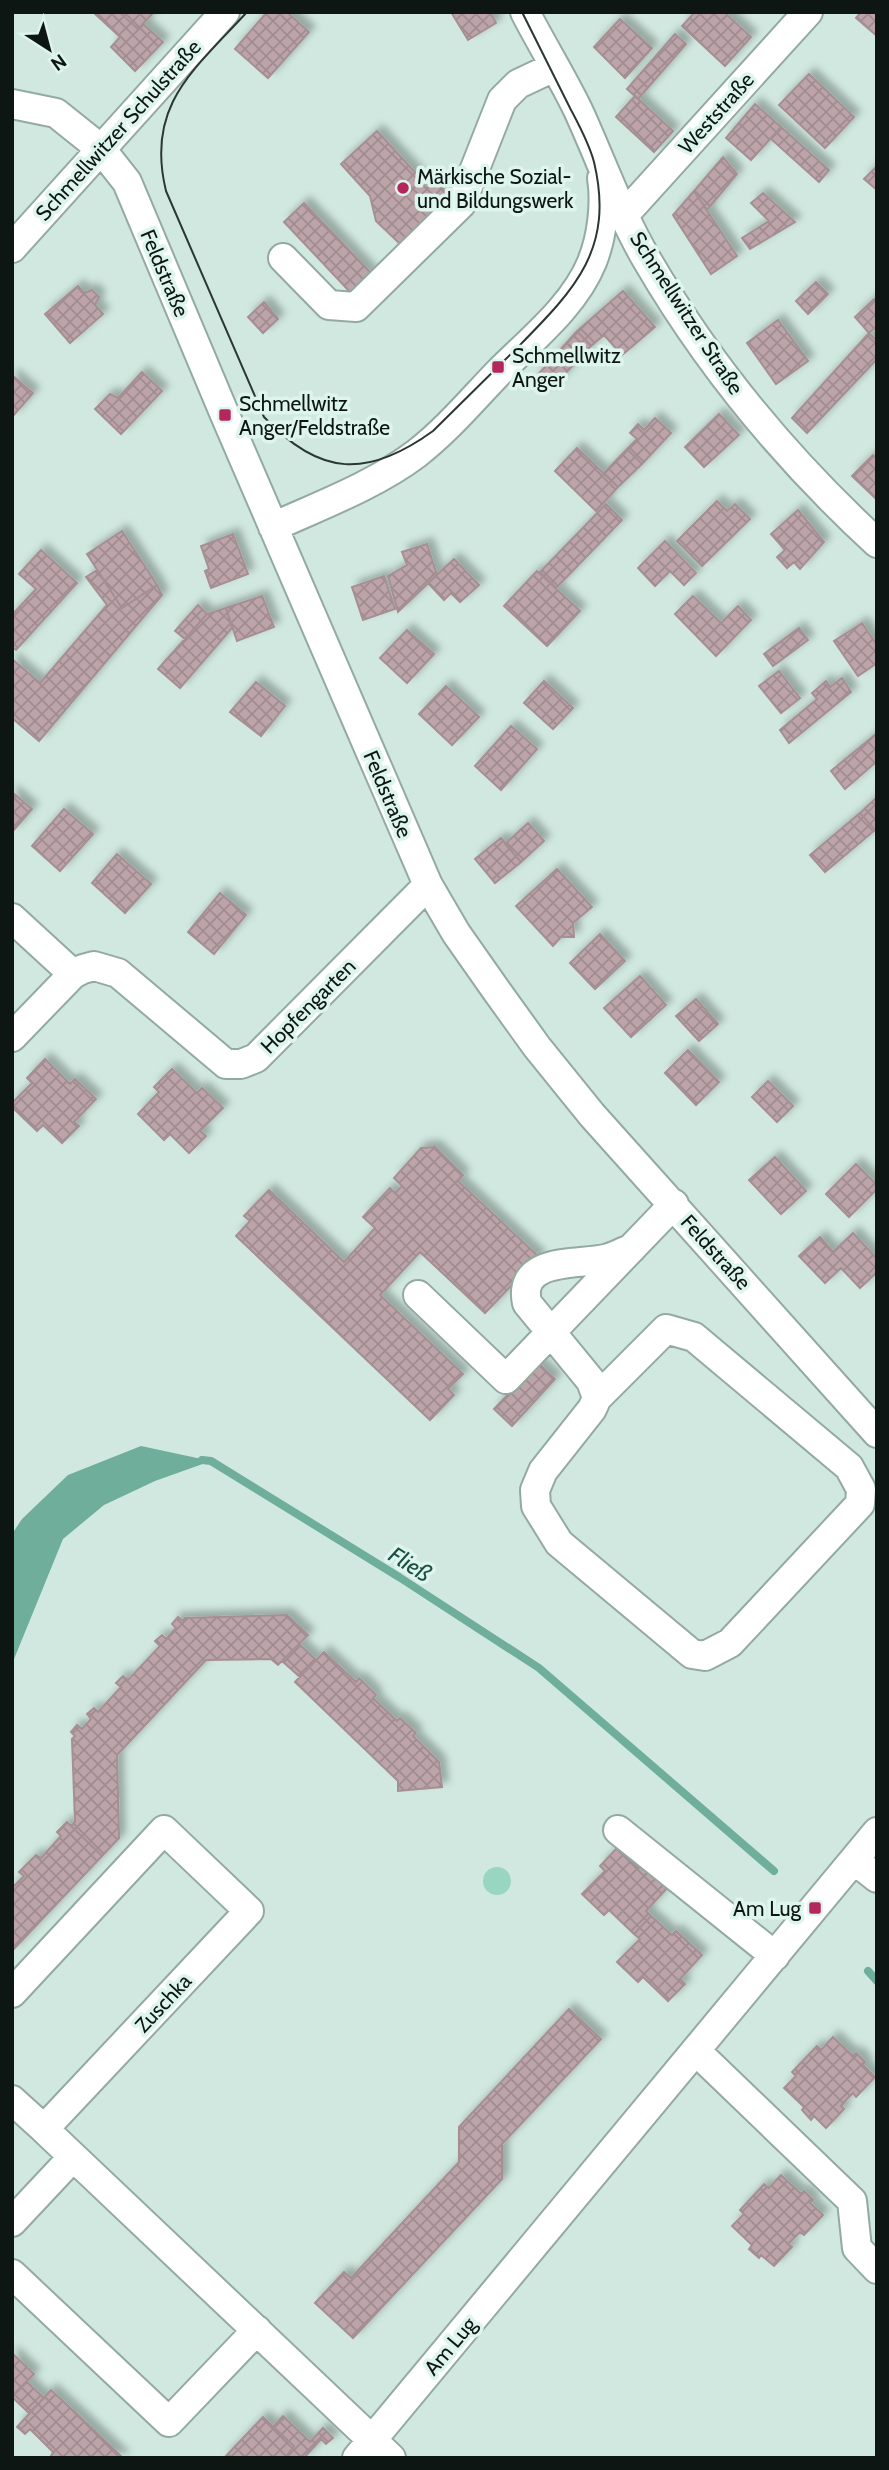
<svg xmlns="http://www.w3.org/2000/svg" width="889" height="2470" font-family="Cabin,sans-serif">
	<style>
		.pitch { fill: #98d6c2 }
		.water { fill: #6eae9b }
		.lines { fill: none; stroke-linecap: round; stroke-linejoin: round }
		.stream { stroke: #6eae9b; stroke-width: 8 }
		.building { fill: url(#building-cross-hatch); stroke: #a68f94; stroke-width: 2; filter: url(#shadow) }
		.minor-casing { stroke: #93aaa2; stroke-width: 32 }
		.minor { stroke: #fff; stroke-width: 28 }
		.tram { stroke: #2c3734; stroke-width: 2 }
		.poi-dot { fill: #b5275c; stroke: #ddf5ed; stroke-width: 2.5 }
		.labels { text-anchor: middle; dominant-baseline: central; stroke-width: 7; stroke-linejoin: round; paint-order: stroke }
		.street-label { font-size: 21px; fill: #0e1614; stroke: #ddf5ed }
		.poi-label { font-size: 21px; fill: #0e1614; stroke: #ddf5ed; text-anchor: start }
		.water-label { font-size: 23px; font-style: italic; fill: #1a4f41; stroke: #ddf5ed }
	</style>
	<defs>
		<pattern id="building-cross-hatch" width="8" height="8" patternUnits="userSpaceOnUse" patternTransform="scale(1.75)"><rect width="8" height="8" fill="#bca4a9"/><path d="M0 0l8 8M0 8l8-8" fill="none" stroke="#a08c91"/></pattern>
		<filter id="shadow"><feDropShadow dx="6" dy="-6" stdDeviation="3.5" flood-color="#0004"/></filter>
	</defs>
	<rect width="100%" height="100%" fill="#d0e8e0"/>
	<path class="pitch" d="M483 1881a14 14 0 1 1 28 0a14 14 0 1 1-28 0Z"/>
	<path class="water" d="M141,1446L211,1461L155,1481L104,1505L63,1539L12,1664V1534L22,1519L68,1475Z"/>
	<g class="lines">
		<path class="stream" d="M202,1460L211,1461L399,1577L539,1668L774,1871
			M868,1971L877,1981"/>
	</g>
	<path class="building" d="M93,12H119L138,29L143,24L163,42L135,71L111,47L120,37Z
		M119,12H154L138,29Z
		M267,12H287L309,32L268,78L235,49Z
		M451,12H490L496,23L468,40Z
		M695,12H724L751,37L725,66L682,26Z
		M861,12H877V36L856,18Z
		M620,19L652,48L625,78L594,47Z
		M675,34L686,44L638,99L627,89Z
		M809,74L854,117L825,148L779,105Z
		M635,96L673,131L654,152L616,117Z
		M755,104L781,127L751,160L726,138Z
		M781,127L829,170L819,182L771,139Z
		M377,131L423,181L435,180L453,200L402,246L376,221L370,196L341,164Z
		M723,157L737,174L707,210L694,191Z
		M877,166V190L864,179Z
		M694,191L737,256L711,274L673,215Z
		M763,193L795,222L750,249L742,238L769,221L751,203Z
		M304,203L372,274L351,293L284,222Z
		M816,282L828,294L808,314L796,301Z
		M78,286L84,293L92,290L99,297L95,305L103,314L70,343L45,314Z
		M623,291L655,327L622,355L604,335L591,346L577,331Z
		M874,299L877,301V326L869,333L855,317Z
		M264,302L278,319L263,333L248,317Z
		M778,320L808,361L776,384L747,343Z
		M577,331L591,346L549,391L535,378Z
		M869,333L877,341V359L807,433L792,418Z
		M142,372L162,391L121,434L95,409L110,394L118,398Z
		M12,375L33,393L13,416H12Z
		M719,414L739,435L704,467L685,447Z
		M655,418L671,433L642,464L627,449L637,439L630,433L638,424L644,430Z
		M577,448L618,487L596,511L555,471Z
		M627,449L642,464L618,487L604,473Z
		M873,455L877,459V500L852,476Z
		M717,501L727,511L735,504L750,519L702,566L677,541Z
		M606,504L622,520L556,588L540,572Z
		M798,510L824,542L800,569L794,562L787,568L777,557L785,550L771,534Z
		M122,531L157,585L122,608L87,554Z
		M233,534L248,574L211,588L205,571L209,569L201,546Z
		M665,541L696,573L684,585L670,571L655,586L638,568Z
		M427,544L437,575L398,612L388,576L407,565L402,552Z
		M41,550L77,583L16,650L12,647V615L36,589L19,574Z
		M454,559L479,585L460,602L451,593L444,600L428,583Z
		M97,570L122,608L157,585L162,595L39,741L12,718V659L40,683L107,605L86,577Z
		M537,571L580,611L547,646L504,606Z
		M384,576L395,609L363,620L352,587Z
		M262,596L274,627L237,641L226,608Z
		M693,596L721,623L738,606L751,620L716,656L675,614Z
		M198,605L207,614L185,639L175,631Z
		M226,608L232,628L180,688L158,669L207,614Z
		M862,623L877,645V663L858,676L834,641Z
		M799,628L808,640L773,666L764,654Z
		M407,630L434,654L407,683L380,658Z
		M779,671L800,698L781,713L759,686Z
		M842,678L851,692L789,743L780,730L817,699L812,693L826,681L830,687Z
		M544,681L573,708L553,729L524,703Z
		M256,682L285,706L261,736L230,712Z
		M446,686L479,717L452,745L419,714Z
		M511,726L537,749L501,790L475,766Z
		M877,733V761L845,789L831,771Z
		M12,792L32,809L12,832Z
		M877,797V828L875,830L860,813Z
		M64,809L93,834L60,871L32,846Z
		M860,813L875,830L825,872L810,855Z
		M528,823L544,841L521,862L505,844Z
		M501,838L521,862L495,883L475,859Z
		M117,854L151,884L125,913L92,883Z
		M557,869L592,907L573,923L574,937H561L553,946L516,906Z
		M220,893L246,915L214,954L188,932Z
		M600,934L625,961L595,989L570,963Z
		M640,976L666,1005L631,1037L604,1008Z
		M696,999L718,1024L699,1041L676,1016Z
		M688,1050L719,1082L696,1105L665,1073Z
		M45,1059L70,1084L75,1079L96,1099L74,1122L79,1126L62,1143L43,1125L37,1131L12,1107V1103L32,1083L27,1078Z
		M172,1069L197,1093L202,1088L223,1108L200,1131L206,1136L189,1153L170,1134L164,1140L138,1114L159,1092L154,1087Z
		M768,1081L793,1106L777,1122L752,1097Z
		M435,1147L463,1175L458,1181L539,1257L485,1313L420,1252L380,1295L463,1374L448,1389L454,1395L430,1420L236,1236L250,1221L244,1216L269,1190L344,1262L375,1228L363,1217L390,1188L395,1193L402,1186L394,1178L421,1148Z
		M775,1157L806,1191L781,1214L749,1180Z
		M856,1164L877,1185V1189L849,1217L826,1194Z
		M853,1233L877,1259V1272L860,1288L841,1268L825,1283L799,1256L820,1237L833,1252Z
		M538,1363L555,1379L512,1426L494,1409Z
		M287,1615L308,1635L278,1665L271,1659L206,1660L117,1755L119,1838L102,1856L71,1826L75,1822L72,1739L75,1736L71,1732L77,1725L82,1729L91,1719L87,1714L94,1708L98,1712L121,1687L116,1683L123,1676L128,1680L160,1646L155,1641L162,1635L166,1639L176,1628L172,1624L178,1617L183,1621L185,1618Z
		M299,1644L316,1660L300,1677L282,1661Z
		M324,1652L356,1682L359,1678L376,1695L373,1698L397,1721L400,1718L416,1733L413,1736L439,1762L442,1787L398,1791V1781L295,1682Z
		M67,1822L102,1856L12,1951V1888L24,1876L19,1872L36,1855L41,1858L61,1836L57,1832Z
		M617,1848L638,1868L642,1863L668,1887L646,1911L651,1916L634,1934L609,1910L604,1915L582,1894L605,1871L600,1866Z
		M651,1916L672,1935L676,1931L702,1955L680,1979L685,1984L668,2001L643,1977L638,1982L617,1962L640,1939L634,1934Z
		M569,2009L601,2039L502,2144V2179L353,2338L315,2303L344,2272L351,2278L459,2162V2127Z
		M833,2037L853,2056L856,2053L865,2062L863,2065L875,2077L856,2097L853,2093L847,2099L841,2106L844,2109L826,2128L814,2116L811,2120L802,2110L804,2107L784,2088L796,2076L792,2072L817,2046L821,2050Z
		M781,2175L801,2194L804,2191L813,2200L810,2203L823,2215L804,2235L800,2232L788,2244L792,2247L774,2266L761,2255L759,2258L749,2249L752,2245L732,2226L744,2214L740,2210L764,2184L769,2188Z
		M12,2353L34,2374L12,2397Z
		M27,2382L44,2398L29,2413L12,2397Z
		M51,2390L78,2415L123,2458H50L53,2452L30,2429L25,2434L17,2427Z
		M283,2416L310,2442L323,2428L333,2438L326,2444L321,2439L304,2458H285L294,2446L273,2427Z
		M263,2417L294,2446L285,2458H224Z"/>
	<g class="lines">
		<g class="minor-casing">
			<path id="minor" d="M525,12C542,45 562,77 578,110C601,160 619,212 647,260C708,365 788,461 877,543
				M12,104L56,113L101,149L127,182L225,415L428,885L456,933L496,990L537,1047L592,1115L877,1433
				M624,215L808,12
				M12,248L225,12
				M283,258L329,305L356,307L461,204L502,100L518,84L554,67
				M273,527C319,506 375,485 416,454C447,430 472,400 499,372C532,339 574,306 592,262C602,237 606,204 602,178
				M12,918L73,974
				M12,1037L73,974L83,969L94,966L118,973L226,1064H241L256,1058L428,885
				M418,1295L506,1379L674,1204
				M597,1398L666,1329L694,1337L849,1467L861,1489L860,1504L730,1643L705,1656L692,1654L559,1543L536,1506L535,1490L543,1471L592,1409L597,1398L591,1381L527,1303C517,1257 578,1265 605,1259C614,1257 622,1252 631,1249
				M618,1830L775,1956
				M854,1860L877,1878
				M12,1993L164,1830L249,1911L44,2129L391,2458
				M696,2051L852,2201L857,2248L877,2269
				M12,2100L44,2129
				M12,2222L73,2157
				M12,2274L169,2422L257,2330
				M357,2458L877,1832"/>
		</g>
		<use href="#minor" class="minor"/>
		<path class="tram" d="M247,12C194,70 145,105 166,191L264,417C320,477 368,478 433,431C461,403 489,376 517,348C574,290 615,250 594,162C589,143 579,125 570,108C554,76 538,44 522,12"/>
	</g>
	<g class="poi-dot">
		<circle cx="403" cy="188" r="7"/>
		<rect x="491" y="360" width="14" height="14" rx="3.5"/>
		<rect x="218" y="408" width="14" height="14" rx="3.5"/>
		<rect x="808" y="1901" width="14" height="14" rx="3.5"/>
	</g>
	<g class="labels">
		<g class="street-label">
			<text transform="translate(716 113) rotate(-48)">Weststraße</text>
			<text transform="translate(118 130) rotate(-48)">Schmellwitzer Schulstraße</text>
			<text transform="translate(165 273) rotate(67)">Feldstraße</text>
			<text transform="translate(687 313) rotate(57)">Schmellwitzer Straße</text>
			<text transform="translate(388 794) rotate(67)">Feldstraße</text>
			<text transform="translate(308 1006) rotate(-45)">Hopfengarten</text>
			<text transform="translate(716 1252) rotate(48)">Feldstraße</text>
			<text transform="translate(163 2003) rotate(-47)">Zuschka</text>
			<text transform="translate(450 2346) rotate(-50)">Am Lug</text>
		</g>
		<g class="poi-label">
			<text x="417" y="176">Märkische Sozial-<tspan x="417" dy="24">und Bildungswerk</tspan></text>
			<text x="512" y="355">Schmellwitz<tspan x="512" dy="24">Anger</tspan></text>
			<text x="239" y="403">Schmellwitz<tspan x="239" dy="24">Anger/Feldstraße</tspan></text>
			<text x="801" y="1908" text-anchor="end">Am Lug</text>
		</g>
		<g class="water-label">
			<text transform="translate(410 1564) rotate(32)">Fließ</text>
		</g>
	</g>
	<rect width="889" height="2470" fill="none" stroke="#0e1614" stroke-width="28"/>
	<g transform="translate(49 49) rotate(144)" stroke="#ddf5ed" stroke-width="5" paint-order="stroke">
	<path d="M0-5L12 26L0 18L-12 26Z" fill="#0e1614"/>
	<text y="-10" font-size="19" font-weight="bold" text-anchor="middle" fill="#0e1614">N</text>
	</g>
</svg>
